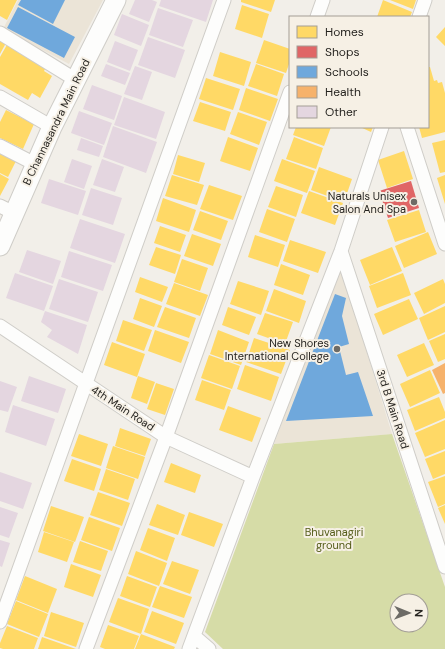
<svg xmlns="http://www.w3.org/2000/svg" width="445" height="649" font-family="'DM Sans',sans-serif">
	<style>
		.built { fill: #ebe4d7 }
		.green { fill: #d6dca7; fill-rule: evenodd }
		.homes { fill: #ffd966 }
		.shops { fill: #e06666 }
		.schools { fill: #6fa8dc }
		.health { fill: #f6b26b }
		.building { fill: #e4d6e0 }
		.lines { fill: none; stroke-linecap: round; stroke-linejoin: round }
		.street-casing { stroke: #cfcdc8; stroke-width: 15 }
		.secondary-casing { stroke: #cfcdc8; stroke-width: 21 }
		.street { stroke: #fdfdfc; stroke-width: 13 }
		.secondary { stroke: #fdfdfc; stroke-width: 19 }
		.poi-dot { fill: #6d6b66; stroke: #f6f0e5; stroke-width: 1.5 }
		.labels { text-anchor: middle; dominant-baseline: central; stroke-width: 4; stroke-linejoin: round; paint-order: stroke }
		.street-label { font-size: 11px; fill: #262420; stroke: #f6f0e5 }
		.poi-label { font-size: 11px; fill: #262420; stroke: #f6f0e5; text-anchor: end }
		.park-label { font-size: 11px; fill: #545c19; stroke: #f6f0e5 }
	</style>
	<rect width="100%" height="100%" fill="#f2efe9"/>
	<path class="built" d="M18,0H103L69,64L3,29Z
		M340,265L392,434L274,444Z"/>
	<path class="green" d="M392,434L445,587V649H223L205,632L274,444ZM397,601H421V625H397Z"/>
	<path class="homes" d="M0,0H17L7,20L0,16Z
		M241,0H275L271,12L241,2Z
		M383,0L412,12L410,17H377Z
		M390,0H416L413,9Z
		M242,5L269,14L262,38L235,29Z
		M445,27V46L436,37Z
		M0,40L6,43L0,54Z
		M264,40L290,49V61L286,73L256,63Z
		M8,43L47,65L44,71L52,76L40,98L32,93L28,100L0,84V57Z
		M220,52L251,62L244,86L213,76Z
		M256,64L284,74L277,96L248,86Z
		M428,67H430L434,81L437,80L438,83L442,82L445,93V132L422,138L419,127H428Z
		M206,78L240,89L233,110L199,99Z
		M246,88L278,99L270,121L239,110Z
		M200,102L231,112L225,131L193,121Z
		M6,110L34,124L23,149L0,138V122Z
		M238,112L267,122L259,145L230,134Z
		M296,127H331L324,146L293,135Z
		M360,127H373L371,132Z
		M228,137L258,148L250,171L220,161Z
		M294,137L323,148L316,169L286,159Z
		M445,140V172L440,173L432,143Z
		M404,151L413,179L387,188L378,160Z
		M0,153L16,161L8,177L0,173Z
		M178,155L205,163L199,182L173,174Z
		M282,159L315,171L307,193L274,181Z
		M319,167L352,179L344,202L311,190Z
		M0,174L9,179L0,196Z
		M172,175L204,185L197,205L165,196Z
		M445,175V204L437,178Z
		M209,185L242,196L233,220L200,209Z
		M276,186L303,195L296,217L268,207Z
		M309,191L343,203L335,225L301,213Z
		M163,198L196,210L189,232L156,221Z
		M267,209L295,219L287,242L259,232Z
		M419,210L426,232L395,242L387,220Z
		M200,211L228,221L221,240L193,230Z
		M160,226L186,235L180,252L154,243Z
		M428,232L437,254L404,268L395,246Z
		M192,234L221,244L213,266L184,256Z
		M255,235L285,245L278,267L248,257Z
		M290,240L326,252L318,273L283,261Z
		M156,247L181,255L175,274L149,265Z
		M392,247L402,271L370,285L360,260Z
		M182,259L208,268L200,291L174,282Z
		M281,264L310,275L303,295L274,285Z
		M403,273L411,295L377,308L369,286Z
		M140,277L168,287L162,302L135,292Z
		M443,279L445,284V303L424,314L414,293Z
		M238,281L269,291L261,315L230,304Z
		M174,283L208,295L200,316L166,304Z
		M274,289L306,301L299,323L266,311Z
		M140,298L162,306L154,327L133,319Z
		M409,299L418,319L383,335L374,314Z
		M445,306V332L428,340L419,318Z
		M165,307L196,318L189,338L157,327Z
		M228,307L256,317L249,335L222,325Z
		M265,313L293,322L285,344L257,334Z
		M123,320L152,330L144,351L116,341Z
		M155,330L189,342L181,363L148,351Z
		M218,330L249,342L241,365L210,354Z
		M445,334V359L438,362L429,341Z
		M254,338L290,350L281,374L246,362Z
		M112,342L145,354L137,377L104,365Z
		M424,343L434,365L407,377L397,355Z
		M209,355L240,366L232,389L201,378Z
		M245,365L279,377L271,401L237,389Z
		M430,370L440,393L410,407L400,384Z
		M138,376L155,382L147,404L131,398Z
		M202,380L231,390L224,410L195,400Z
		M156,383L174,389L165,415L147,409Z
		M439,397L445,412V418L415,431L407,410Z
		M228,406L261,418L252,442L219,430Z
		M445,420V449L425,457L415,433Z
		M120,428L151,439L145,456L115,446Z
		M79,434L108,444L101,466L71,456Z
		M113,446L145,457L138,479L106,468Z
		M445,451V474L433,479L425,459Z
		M72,459L101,469L94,491L64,481Z
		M171,463L201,475L195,493L164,482Z
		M106,469L135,479L128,500L99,490Z
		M445,476V504L438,507L428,482Z
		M98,492L130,503L122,526L90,515Z
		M157,504L185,515L178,535L149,525Z
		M445,505V524L438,508Z
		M51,506L84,517L75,542L43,531Z
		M189,512L223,524L214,547L181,535Z
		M89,517L120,528L112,551L81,540Z
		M148,528L175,538L167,561L140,550Z
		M44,532L74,542L67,562L38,552Z
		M80,541L108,551L101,571L73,562Z
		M136,551L167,563L159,586L128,574Z
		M172,561L199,570L190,594L163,584Z
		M71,564L101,575L93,597L64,587Z
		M25,576L57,589L48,613L16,600Z
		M127,576L157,587L150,607L120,596Z
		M160,586L192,597L184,618L152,607Z
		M118,598L149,609L141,634L109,622Z
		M16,601L48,614L39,637L7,624Z
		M152,611L184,623L176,644L144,632Z
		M51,612L84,623L76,647L44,636Z
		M108,625L139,636L134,649H105L100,647Z
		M7,626L38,638L34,649H3L0,648V643Z
		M141,634L175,647L174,649H135Z
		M42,637L76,649H38Z"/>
	<path class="shops" d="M411,181L419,208L388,218L379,191Z"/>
	<path class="schools" d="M21,0H65L53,24L18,5Z
		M18,7L75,37L64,58L7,28Z
		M335,294L346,298L342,316L349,344L339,347L346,375L358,372L373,416L286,421Z"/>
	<path class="health" d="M445,363V393L443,394L432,370Z"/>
	<path class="building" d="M135,0H152L157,2L149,22L129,14Z
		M161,0H213L206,22L159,6Z
		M158,8L193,20L183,47L149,35Z
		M122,14L149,25L141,46L114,35Z
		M148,37L185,50L175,78L138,65Z
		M115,41L138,50L130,71L107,62Z
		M106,64L130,73L125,85L101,76Z
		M135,66L152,72L142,100L124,94Z
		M92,85L122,96L114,120L83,109Z
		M124,97L165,112L156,139L114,125Z
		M79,111L112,123L104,145L71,133Z
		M113,126L157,142L146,173L103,157Z
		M81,138L103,146L99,157L77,150Z
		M72,159L92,166L84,189L64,182Z
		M102,159L124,167L115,192L93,185Z
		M49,179L86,191L78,215L41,203Z
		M91,188L122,198L113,225L82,215Z
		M80,219L125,234L115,263L70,248Z
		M27,250L61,261L53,284L19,272Z
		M69,251L112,265L103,291L61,277Z
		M15,273L53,286L44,311L6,298Z
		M59,279L98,292L88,322L49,309Z
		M45,311L87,325L78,354L47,337L52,330L41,322Z
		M29,376L66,389L58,413L21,401Z
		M0,381L17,387L8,412L0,410Z
		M13,405L55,419L46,446L5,432Z
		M0,472L32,483L23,509L0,501Z
		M0,507L18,513L9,538L0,535Z
		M0,540L10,543L2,567L0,566Z"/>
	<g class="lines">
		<g class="street-casing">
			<path id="street" d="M317,17L323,0
				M419,17L425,0
				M0,33L76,80
				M0,97L52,127
				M407,127L445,244
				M0,146L35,164
				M0,206L14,213
				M341,251L445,567
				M0,326L166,437L253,477
				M0,622L224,0
				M194,636L209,649
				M86,649L166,437L290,92
				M189,649L253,477L341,251L382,127"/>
		</g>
		<g class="secondary-casing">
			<path id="secondary" d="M0,246L52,127L116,0"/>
		</g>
		<use href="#street" class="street"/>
		<use href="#secondary" class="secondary"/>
	</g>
	<g class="poi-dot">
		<circle cx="414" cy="202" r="4"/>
		<circle cx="337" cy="349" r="4"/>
	</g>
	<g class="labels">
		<g class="street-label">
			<text transform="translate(56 122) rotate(-64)">B Channasandra Main Road</text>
			<text transform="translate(123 408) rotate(33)">4th Main Road</text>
			<text transform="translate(393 409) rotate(72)">3rd B Main Road</text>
		</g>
		<g class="poi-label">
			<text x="406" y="196">Naturals Unisex<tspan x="406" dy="13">Salon And Spa</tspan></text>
			<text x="329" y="343">New Shores<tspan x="329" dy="13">International College</tspan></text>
		</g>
		<g class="park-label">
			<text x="334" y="532">Bhuvanagiri<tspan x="334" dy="13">ground</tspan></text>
		</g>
	</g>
	<rect x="289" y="16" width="140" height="112" fill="#f6f0e5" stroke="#a39e96"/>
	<rect x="297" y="26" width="20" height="12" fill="#ffd966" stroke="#a39e96"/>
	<text x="325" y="36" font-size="12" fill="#262420">Homes</text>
	<rect x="297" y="46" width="20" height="12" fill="#e06666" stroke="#a39e96"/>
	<text x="325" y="56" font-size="12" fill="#262420">Shops</text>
	<rect x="297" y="66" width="20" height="12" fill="#6fa8dc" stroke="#a39e96"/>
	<text x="325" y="76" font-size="12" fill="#262420">Schools</text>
	<rect x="297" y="86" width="20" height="12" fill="#f6b26b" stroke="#a39e96"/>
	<text x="325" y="96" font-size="12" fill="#262420">Health</text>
	<rect x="297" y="106" width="20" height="12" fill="#e4d6e0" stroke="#a39e96"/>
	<text x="325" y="116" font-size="12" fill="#262420">Other</text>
	<g transform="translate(409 613) rotate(91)"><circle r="19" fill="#f6f0e5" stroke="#a39e96"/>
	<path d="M0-3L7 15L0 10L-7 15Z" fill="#6d6b66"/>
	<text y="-6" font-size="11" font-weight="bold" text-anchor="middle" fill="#262420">N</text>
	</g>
</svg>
